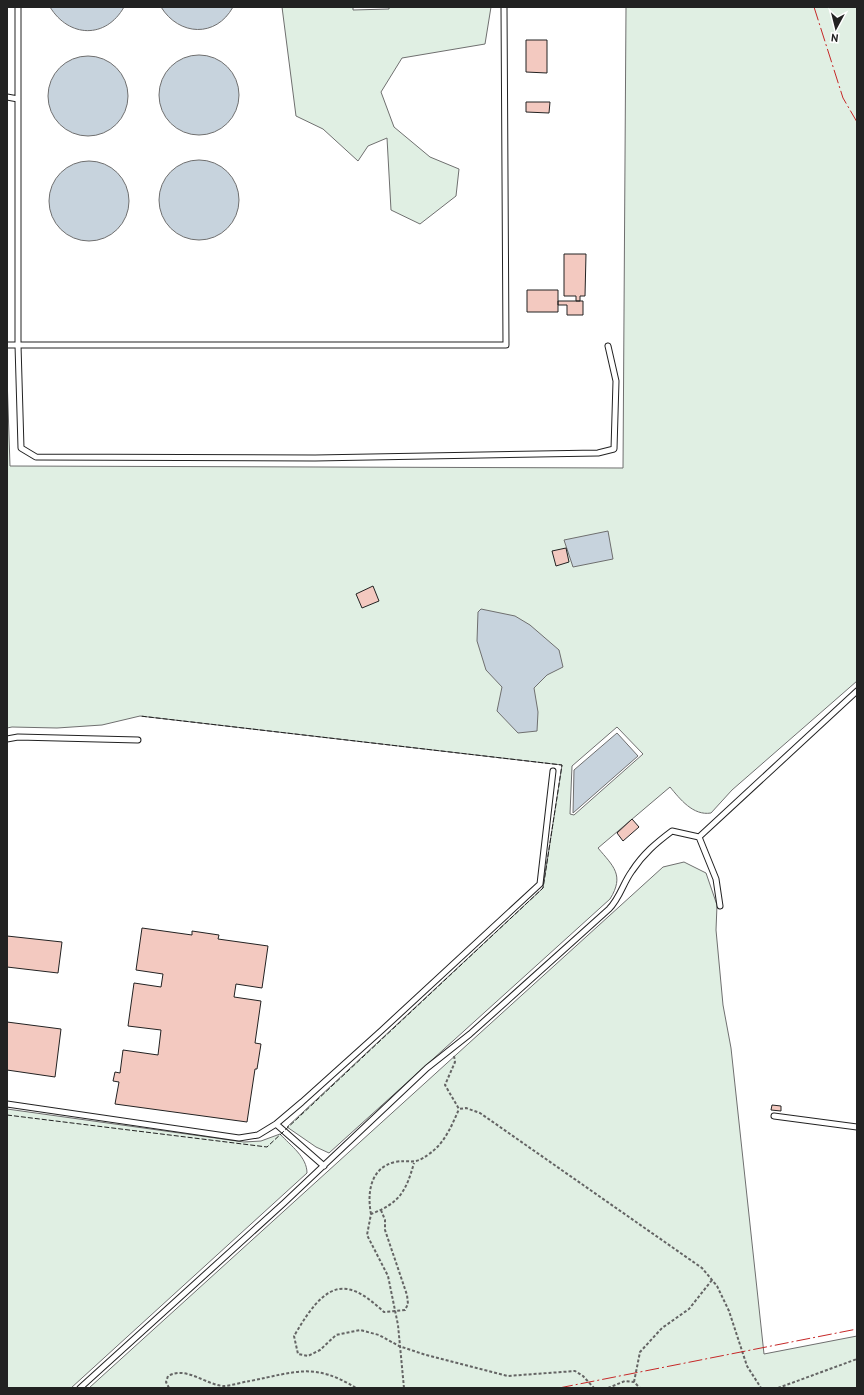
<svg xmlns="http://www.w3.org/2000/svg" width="864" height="1395" font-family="'PT Sans',sans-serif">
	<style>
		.green { fill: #e0efe3; stroke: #6f6f6f; fill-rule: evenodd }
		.water { fill: #c7d3dd; stroke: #6f6f6f }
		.building { fill: #f3c9c0; stroke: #222 }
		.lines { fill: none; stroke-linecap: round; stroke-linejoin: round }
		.lane-casing { stroke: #222; stroke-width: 7 }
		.path { stroke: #646464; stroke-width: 2; stroke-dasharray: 3 2; stroke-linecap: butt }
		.lane { stroke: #fff; stroke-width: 5 }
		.fence { stroke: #222; stroke-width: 1; stroke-dasharray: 5 2; stroke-linecap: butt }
		.power { stroke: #c62828; stroke-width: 1; stroke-dasharray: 14 3 2 3; stroke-linecap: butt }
	</style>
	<rect width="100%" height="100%" fill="#fff"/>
	<path class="green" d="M282,7H353V10L389,9V7H491L485,44L402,58L381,92L394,127L430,157L459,169L456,196L420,224L391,210L387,138L368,146L358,161L323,129L296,116Z
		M626,7H857V681L732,790L711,813C693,816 680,799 670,787L598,848C613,866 625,875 610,899L329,1153L316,1147L287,1127L543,888L562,765L140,716L102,725L57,728L12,727L7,728V376L10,466L623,468ZM617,727L643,754L574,815L570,814L572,766Z
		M684,862L706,873L717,905L716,930L723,1005L731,1048L764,1354L857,1336V1388H89L663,867Z
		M7,1109L244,1142L261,1141L280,1134C291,1146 307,1157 307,1173L71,1388H7Z"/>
	<path class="water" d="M50,7H124C106,39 69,38 50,7Z
		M161,7H233C216,38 179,36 161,7Z
		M159 95a40 40 0 1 1 80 0a40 40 0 1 1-80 0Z
		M48 96a40 40 0 1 1 80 0a40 40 0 1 1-80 0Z
		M159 200a40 40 0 1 1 80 0a40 40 0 1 1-80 0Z
		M49 201a40 40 0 1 1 80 0a40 40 0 1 1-80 0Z
		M608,531L613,559L573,567L564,540Z
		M481,609L515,616L530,625L559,650L563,667L547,675L534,688L538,712L537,731L518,733L497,711L502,687L486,670L477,641L478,612Z
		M617,733L638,756L573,813L574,770Z"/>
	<path class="building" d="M526,40H547V73L526,72Z
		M526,102H550L549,113L526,112Z
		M564,254H586L585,296H580V301H576V296H564Z
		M527,290H558V312H527Z
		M558,301H583V315H567V305H558Z
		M566,548L569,562L556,566L552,551Z
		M373,586L379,601L362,608L356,594Z
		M632,819L639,827L623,841L617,833Z
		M142,928L192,935V931L219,935L218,939L268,946L262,988L236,984L234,997L261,1001L255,1043L261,1044L257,1069H255L247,1122L115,1104L119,1082L113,1081L115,1072L120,1073L123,1050L158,1055L161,1030L128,1026L134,983L161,987L163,974L136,970Z
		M7,936L62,942L58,973L7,967Z
		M7,1022L61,1029L55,1077L7,1070Z
		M772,1105L781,1106V1111L771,1110Z"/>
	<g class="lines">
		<g class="lane-casing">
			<path id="lane" d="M18,7V345H506L504,7
				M7,97L18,99
				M7,345H18L21,448L36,457L315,458L598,453L614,449L616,381L608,346
				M7,739L18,737L138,740
				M699,837L857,691
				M7,1104L239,1138L258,1135L276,1124L302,1102L382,1030L540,884L553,771
				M774,1116L857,1127
				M276,1124L324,1166
				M80,1388L284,1203L427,1068L470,1034L609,909C620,898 623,883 632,871C643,854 656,843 672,831L699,837L716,879L720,906"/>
		</g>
		<path class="path" d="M454,1056L455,1062L445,1085L459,1109L466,1108L480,1113L702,1268L717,1286L729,1311L747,1366L761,1388
			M381,1210L385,1220V1230L407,1295L408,1304L405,1310L384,1312C374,1303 361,1291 347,1289C323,1285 305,1318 294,1336L298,1354L308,1356L320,1350L336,1335L360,1330L379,1335L399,1346L426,1355L508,1376L575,1371L583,1376L594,1388
			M371,1214C367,1193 370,1168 395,1162C409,1159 414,1166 429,1154C445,1143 452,1125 459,1109
			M634,1382L640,1352L662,1328L689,1309L712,1280
			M169,1388L166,1382L168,1376C187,1366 204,1384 223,1386C231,1386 242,1382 250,1381C296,1372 314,1362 356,1388
			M404,1388L398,1325L388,1276L367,1235L371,1214C400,1203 406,1191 414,1163
			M608,1388L625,1381L634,1382L640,1388
			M778,1388L857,1359"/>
		<use href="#lane" class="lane"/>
		<path class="fence" d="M7,1115L267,1147L543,888L562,765L140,716"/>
		<path class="power" d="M814,7L843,98L857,122
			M559,1388L857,1329"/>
	</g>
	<rect width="864" height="1395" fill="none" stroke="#222222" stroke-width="16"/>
	<g transform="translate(836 28) rotate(187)" stroke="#ffffff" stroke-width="3" paint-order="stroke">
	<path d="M0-3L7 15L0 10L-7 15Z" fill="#222222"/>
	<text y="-6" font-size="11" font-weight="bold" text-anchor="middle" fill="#222222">N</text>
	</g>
</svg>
